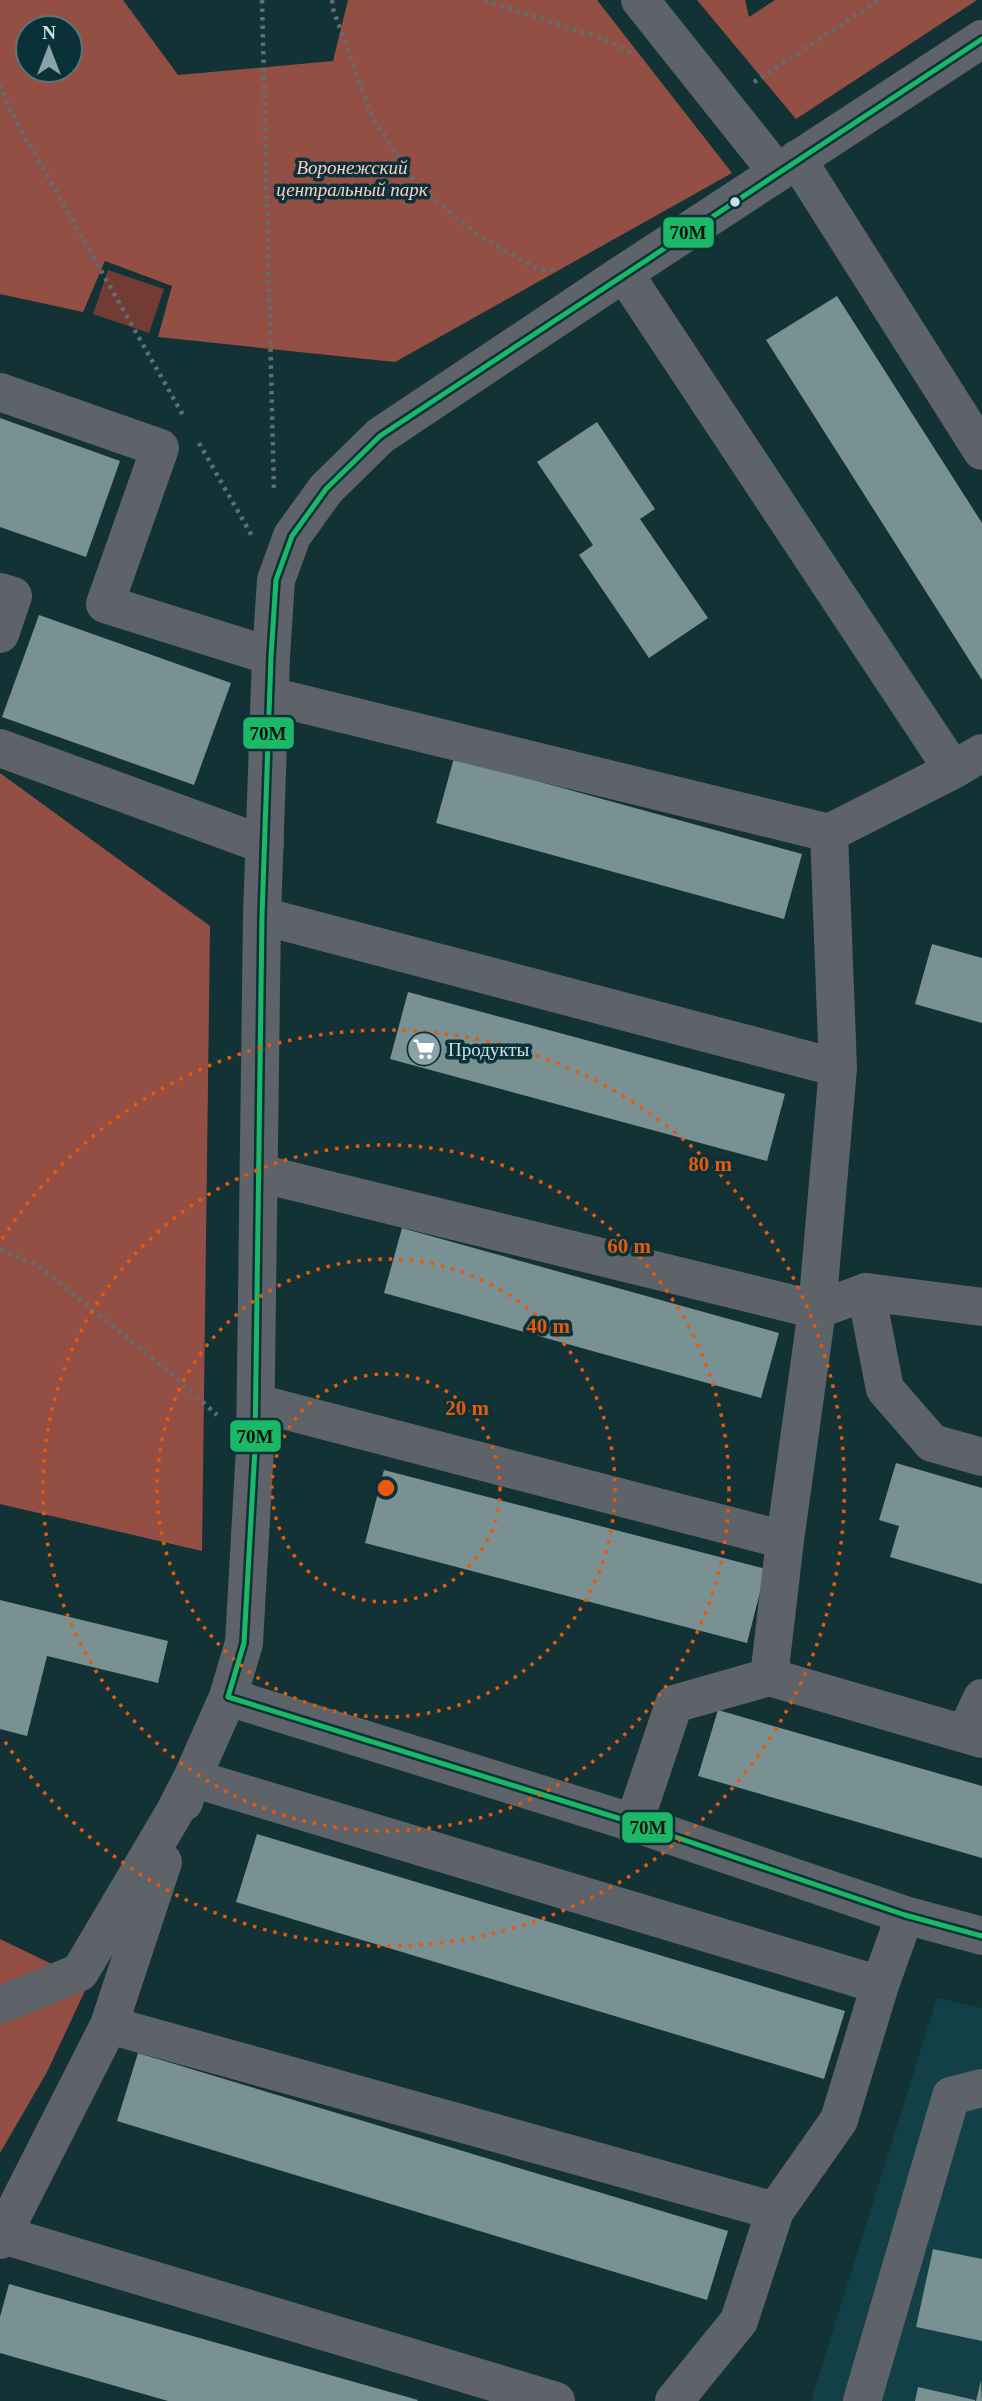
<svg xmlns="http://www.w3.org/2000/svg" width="982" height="2401" font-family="'Times New Roman',serif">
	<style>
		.built { fill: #124046 }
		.green { fill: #723c34 }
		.forest { fill: #944f45; fill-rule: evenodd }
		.building { fill: #799192 }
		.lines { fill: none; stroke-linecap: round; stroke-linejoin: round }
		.path { stroke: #626d71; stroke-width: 4.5; stroke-dasharray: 3.5 5; stroke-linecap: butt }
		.minor { stroke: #5d6368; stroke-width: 38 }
		.bus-1-casing { stroke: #093137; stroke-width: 10 }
		.bus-1 { stroke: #1ab867; stroke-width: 5 }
		.ring { fill: none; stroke: #e8590c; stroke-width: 3.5; stroke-dasharray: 3.5 7 }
		.bus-dot { fill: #c9e2e7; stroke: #093137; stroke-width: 2.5 }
		.labels { text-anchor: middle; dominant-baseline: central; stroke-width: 7; stroke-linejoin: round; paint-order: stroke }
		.park-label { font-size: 19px; font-style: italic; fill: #feccc4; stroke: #093137 }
		.poi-label { font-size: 19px; fill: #c9e2e7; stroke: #093137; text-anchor: start }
		.centre { fill: #e8590c; stroke: #093137; stroke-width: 3.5 }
		.ring-label { font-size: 21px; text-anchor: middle; font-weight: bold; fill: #e8590c; stroke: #093137; stroke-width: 7; stroke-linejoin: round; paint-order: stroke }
		.line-badge { stroke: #093137; stroke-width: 2.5 }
		.pale-badge-label { font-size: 19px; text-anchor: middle; font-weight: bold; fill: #111 }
	</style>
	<rect width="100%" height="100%" fill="#133236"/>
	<path class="built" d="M937,1998L982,2008V2401H811Z"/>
	<path class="green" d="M108,270L164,289L149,333L93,314Z"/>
	<path class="forest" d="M0,0H123L178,75L333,61L348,0H597L732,173L395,362L158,337L172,286L105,261L83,312L0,294ZM28,28H70V70H28Z
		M697,0H745L749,17L775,0H977L796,119Z
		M0,773L210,926L202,1551L0,1504Z
		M0,1939L89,1982L47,2072L0,2153Z"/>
	<path class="building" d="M837,296L982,523V680L766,340Z
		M0,418L120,461L86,557L0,527Z
		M597,422L655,509L640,519L708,618L649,658L579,555L593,545L537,462Z
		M39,615L231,683L194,785L2,717Z
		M454,758L802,854L784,919L436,823Z
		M932,944L982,958V1023L915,1004Z
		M408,992L785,1094L767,1161L390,1059Z
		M402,1228L779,1333L761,1398L384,1293Z
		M896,1463L982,1488V1584L890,1557L899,1526L879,1520Z
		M384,1470L766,1569L747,1643L365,1543Z
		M0,1600L168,1641L158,1683L47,1656L27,1736L0,1729Z
		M718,1710L982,1786V1858L698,1776Z
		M257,1834L845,2011L824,2079L236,1902Z
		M138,2053L728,2231L707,2300L117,2121Z
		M933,2249L982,2259V2341L916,2327Z
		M9,2284L418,2400L417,2401H168L0,2353V2317Z
		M981,2380L982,2401H976Z
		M918,2387L975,2400V2401H915Z"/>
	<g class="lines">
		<path class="path" d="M262,0L274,492
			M332,0L333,9L372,117L417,185L480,237L538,269L556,270
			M484,0L607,40L631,53
			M754,82L879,0
			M0,84L10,110L184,417
			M199,443L252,536
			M0,1249L42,1268L174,1376L217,1415"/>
		<path class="minor" d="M640,0L777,172
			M982,39L624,273L380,436L326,489L292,536L276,580L271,656L262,916L255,1448L244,1643L228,1697L634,1823L905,1915L982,1936
			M797,159L982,451
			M624,273L953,770
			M0,392L160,448L105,604L271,656
			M0,592L13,596L0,634
			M270,696L829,833L953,770L982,753
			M0,748L265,845
			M262,916L838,1068
			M259,1173L817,1310L866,1292L982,1307
			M866,1292L885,1389L932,1443L982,1457
			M256,1403L785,1540
			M769,1677L982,1739
			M965,1734L982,1698
			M184,1802L192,1778L228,1697
			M634,1823L674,1704L769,1677L785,1540L817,1310L838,1068L829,833
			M0,2005L80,1972L174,1813L192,1778L880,1985
			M109,2025L775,2211
			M3,2235L556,2401
			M0,2240L109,2025L163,1862
			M674,2401L739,2321L775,2211L839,2120L880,1985L905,1915
			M862,2401L951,2096L982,2088"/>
		<g class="bus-1-casing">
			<path id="bus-1" d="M982,39L380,436L326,489L292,536L276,580L271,656L262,916L255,1448L244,1643L228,1697L634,1823L905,1915L982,1936"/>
		</g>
		<use href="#bus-1" class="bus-1"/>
	</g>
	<g class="ring">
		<circle cx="386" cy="1488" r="114"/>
		<circle cx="386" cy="1488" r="229"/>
		<circle cx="386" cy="1488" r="343"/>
		<path d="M2 1239A458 458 0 1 1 2 1737"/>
	</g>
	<defs>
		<g id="supermarket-disc" transform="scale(1.75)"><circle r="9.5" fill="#89a4a9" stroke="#093137"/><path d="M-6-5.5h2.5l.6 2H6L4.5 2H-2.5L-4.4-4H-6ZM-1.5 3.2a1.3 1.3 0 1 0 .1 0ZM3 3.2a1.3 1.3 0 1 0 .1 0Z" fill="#fff"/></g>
	</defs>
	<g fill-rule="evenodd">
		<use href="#supermarket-disc" x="424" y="1049"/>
	</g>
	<circle class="bus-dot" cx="735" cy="202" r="6"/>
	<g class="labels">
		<g class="park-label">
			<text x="352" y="167">Воронежский<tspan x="352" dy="22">центральный парк</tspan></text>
		</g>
		<g class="poi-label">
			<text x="448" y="1049">Продукты</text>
		</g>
	</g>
	<circle cx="386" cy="1488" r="10" class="centre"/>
	<g class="ring-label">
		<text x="710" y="1171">80 m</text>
		<text x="629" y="1253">60 m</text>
		<text x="548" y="1333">40 m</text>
		<text x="467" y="1415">20 m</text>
	</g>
	<g class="line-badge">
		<rect x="662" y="216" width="53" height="33" rx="7" fill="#1ab867"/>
		<rect x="242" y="716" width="53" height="34" rx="7" fill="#1ab867"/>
		<rect x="229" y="1419" width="53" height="34" rx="7" fill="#1ab867"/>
		<rect x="621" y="1811" width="53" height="33" rx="7" fill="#1ab867"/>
	</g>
	<g class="pale-badge-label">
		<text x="688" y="239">70М</text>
		<text x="268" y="740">70М</text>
		<text x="255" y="1443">70М</text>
		<text x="648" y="1834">70М</text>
	</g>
	<g transform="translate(49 49)"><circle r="33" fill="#093137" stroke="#56787d" stroke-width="2"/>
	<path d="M0-5L12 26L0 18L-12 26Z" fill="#89a4a9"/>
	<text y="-10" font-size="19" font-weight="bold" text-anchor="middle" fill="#c9e2e7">N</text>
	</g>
</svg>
